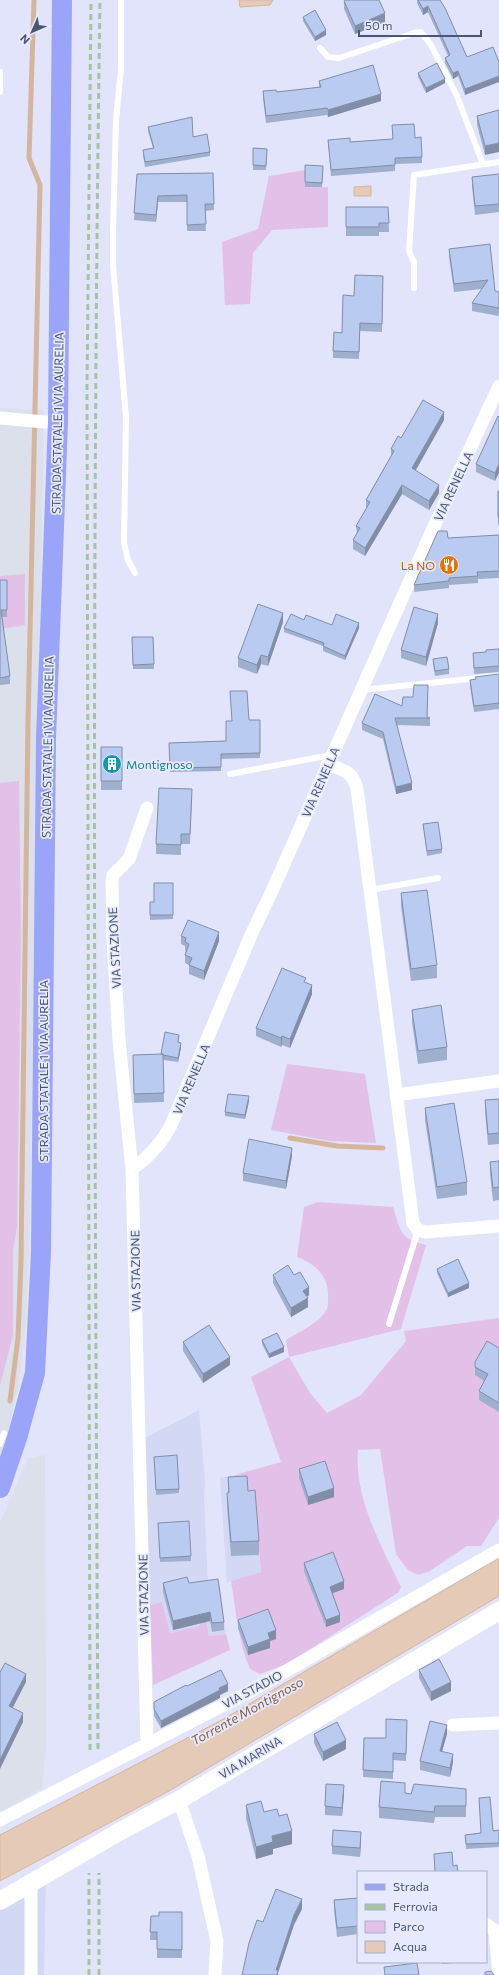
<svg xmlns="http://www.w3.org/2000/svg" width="499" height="1975" font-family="Commissioner,sans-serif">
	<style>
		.residential { fill: #d3d8f5 }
		.industrial { fill: #dce0ea }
		.green { fill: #e3c0e8 }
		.water { fill: #e4cab7; stroke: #d6b59d }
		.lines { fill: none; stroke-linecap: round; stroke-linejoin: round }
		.stream { stroke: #d6b59d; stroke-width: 5 }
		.service { stroke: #fff; stroke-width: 6 }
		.minor { stroke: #fff; stroke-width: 13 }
		.secondary { stroke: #fff; stroke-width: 18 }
		.primary { stroke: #9aa4f9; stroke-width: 20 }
		.rail { stroke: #a7c4a1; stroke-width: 3; stroke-dasharray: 6 4; stroke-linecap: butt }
		.wall { fill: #9fafce }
		.shaded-wall { fill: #828ea8 }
		.building { fill: #b9cbf0; stroke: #828ea8 }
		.labels { text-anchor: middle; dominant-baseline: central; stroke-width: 3.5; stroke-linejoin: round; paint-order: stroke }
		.street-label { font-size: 12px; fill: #495872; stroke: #e7eaff }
		.food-label { font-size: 12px; fill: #c56008; stroke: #e7eaff; text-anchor: end }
		.culture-label { font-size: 12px; fill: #0d838f; stroke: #e7eaff; text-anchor: start }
		.water-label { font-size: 13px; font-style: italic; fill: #856043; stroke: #e7eaff }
	</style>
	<rect width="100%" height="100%" fill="#e1e4fb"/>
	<path class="residential" d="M199,1410L205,1481L204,1498L208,1587L220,1584L226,1634L209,1636L206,1620L201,1626L170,1633L162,1602L150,1605L145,1438Z
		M235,1475L238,1490L255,1504L261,1573L227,1582L220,1478Z
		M46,1868L44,1975H0V1893Z"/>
	<path class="industrial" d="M0,408L44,410L30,1216L26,1326L18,1386L0,1470Z
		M45,1455L46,1746L42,1789L0,1811V1523L28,1458Z"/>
	<path class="green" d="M305,170L322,187H328V227L272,230L253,253L250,304L225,305L222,242L258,229L269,176Z
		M25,574V625L0,629V576Z
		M19,781L21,938L17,1227L13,1251V1335L0,1386V783Z
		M287,1064L365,1074L376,1143L329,1141L271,1130Z
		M318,1202L393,1207C401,1232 400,1239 426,1245L401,1329L289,1357L310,1393L327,1413L361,1395L406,1341L404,1331L499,1318V1518L481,1546H467L430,1571L418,1575L408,1570L396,1554L380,1449L358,1450C354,1498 381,1545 401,1587L399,1592L287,1664L260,1674L250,1669C238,1641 236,1611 231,1581L261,1572L255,1505L239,1491L235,1475L281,1462L251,1377L289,1357L286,1340C299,1332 320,1323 327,1309C328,1306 328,1302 328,1300C330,1277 316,1264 297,1257L304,1207Z
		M162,1602L170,1633L200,1626V1622L206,1620L209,1636L226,1634L230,1650L153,1685L150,1605Z"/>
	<path class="water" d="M239,0H273L270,5L240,7Z
		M371,186V196H354V187Z
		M499,1558V1596L169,1791L0,1881V1835L220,1721Z"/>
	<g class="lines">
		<path class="stream" d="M290,1138L337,1146L383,1148
			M10,1401L18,1338L21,1261L28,722L40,185L29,158L34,0"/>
		<path class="service" d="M121,0V69L116,120L113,231V265L126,417L124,543L128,560L135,573
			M320,48L328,57L339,58L414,33L421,32L431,45L457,96L483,164
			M0,72V92
			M414,288V262L409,251L414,175L499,162
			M361,690L499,676
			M230,774L331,755
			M370,890L438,878
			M389,1324L418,1230
			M0,1444L4,1433"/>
		<path class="minor" d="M0,418L45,422L58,421
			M327,764C343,770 353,771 357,789L413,1223L418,1230L426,1232L499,1226
			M147,808L129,859L113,875L112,880L113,939L119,1040L132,1169L147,1744
			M396,1095L499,1081
			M132,1169C149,1157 162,1143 171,1125L251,935L272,891L431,533L499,386
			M453,1725L499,1723
			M179,1800L198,1856L217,1941L215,1975
			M0,1820L249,1692L499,1550
			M31,1883V1975
			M486,1924L495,1931L499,1975"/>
		<path class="secondary" d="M0,1901L126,1828L179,1800L499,1611"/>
		<path class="primary" d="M0,1488L17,1438L35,1373L41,1252L46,739L58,421L62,0"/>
		<path class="rail" d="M98,1749C95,1166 91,583 100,0
			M90,1750L87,388L91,0
			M89,1975V1873
			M99,1975V1873"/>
	</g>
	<path class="wall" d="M417,0H440L467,57L465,95L458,76L453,79L445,63V58L448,56L428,12L423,15L417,3Z
		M344,1L385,22L355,34L344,9Z
		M303,17L326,35L315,41L303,21Z
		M418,73L445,83L426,93L418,77Z
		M319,81L381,101L328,117L327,115L266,123L263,98V91L277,92L319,87Z
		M499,110L485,155L477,125V116Z
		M392,125L415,138L422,157V163L395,164V171L331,176L328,140L350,142L393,139Z
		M148,127L193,137L210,152V156L145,167L143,155V150L153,148L148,131Z
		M253,148L267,149L266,170H253Z
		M305,165L323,166L322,187H305Z
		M213,173L214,210L205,211L206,231H187V202H158L156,222L134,220L137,174Z
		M499,174V212L475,215L472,186V177Z
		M346,207H388L389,232H379V236H346Z
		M490,244L495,291L499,292V316L472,311V303L482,289L454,292L449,257V249Z
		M383,276L382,332L360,331L359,359L333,358V351L342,333Z
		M498,416L495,481L476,472V464Z
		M444,420L415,471L439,493L429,510L402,494L365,556L353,549V540L357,534L356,526L366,509V500L391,457V449L401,438Z
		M498,491H499V525H498Z
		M499,535V578L478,579V583L449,585V588L414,592V585L448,538Z
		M0,580H7V617H2L10,676V684L0,685Z
		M304,620L332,625L359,628L345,660L323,651V646L284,632V628Z
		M283,622L268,666L261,664L257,674L238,667V658Z
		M438,623L426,666L401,658V650Z
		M132,637H153L154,669H133Z
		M499,649V672L474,674L473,653L486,652Z
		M433,659L449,669V674L435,676L433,664Z
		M499,674V709L474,712L470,686V680Z
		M428,692L427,717L430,718V726L397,725L412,790L396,794L383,739L362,730V723L402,706L413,697Z
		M249,720H260V758L221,759V771L170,772L169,743L226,741Z
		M101,747H122V790H101Z
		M192,799L190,844H181V855L156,854V844Z
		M423,824L442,849V853L427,856Z
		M173,883V919L150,920V902H154Z
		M401,893L437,965V978L411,981L401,906Z
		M181,936L219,941L204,980L189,974V965L185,963V955L186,951H185V946L181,944Z
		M306,983L312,994L290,1048L282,1045L281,1047L256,1036V1028Z
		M412,1010L447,1047V1060L418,1064L412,1022Z
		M179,1039L178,1043L181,1048L178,1062L163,1060L164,1102L134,1103L133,1064L161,1054Z
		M499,1099V1144L488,1145L485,1111V1100Z
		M249,1101L245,1119L225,1116V1112Z
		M425,1108L467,1182V1195L437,1199L425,1120Z
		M292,1156L286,1189L243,1181V1173Z
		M499,1161V1200L493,1201L490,1174V1162Z
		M437,1269L469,1288L448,1297L437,1273Z
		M273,1275H294L309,1295L307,1297L308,1307L291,1317L273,1283Z
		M262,1340L284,1352L269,1358L262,1344Z
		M183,1342L230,1365L203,1383L183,1351Z
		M499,1348V1412L479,1400V1391L484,1381L475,1375V1362Z
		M154,1461L179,1489V1493L156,1495Z
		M299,1469L334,1497L308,1505L299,1478Z
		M228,1477L248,1491L259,1541V1555L231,1556L227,1507V1493L228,1492Z
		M158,1528L191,1556V1561L160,1562Z
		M304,1563L344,1589L333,1593L340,1622L326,1627L304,1571Z
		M163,1583H189L224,1622V1630L212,1632L210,1621L173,1630L163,1592Z
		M238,1620L276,1639L270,1641V1648L248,1655L238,1628Z
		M419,1670L451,1691L431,1701L419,1678Z
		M187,1686L228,1691L220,1695V1698L161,1728L154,1716V1702Z
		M407,1720L406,1761L393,1760V1779L363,1777L364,1738H386Z
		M314,1734L346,1749L323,1761L314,1743Z
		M447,1734L442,1751L453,1762L450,1777L420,1770V1761Z
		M466,1789V1817H435L434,1823L379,1818V1807L405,1793L411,1794Z
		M344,1794L342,1816L325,1815V1806Z
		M246,1805L264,1812L279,1816L292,1844L273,1849V1854L256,1859L246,1818Z
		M499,1830V1847L466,1849L465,1835Z
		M361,1841L360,1857L332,1854V1846Z
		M358,1898V1934L337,1937L334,1909V1900Z
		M182,1912V1958H157V1940H150L151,1916H159Z
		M442,1962H465L442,1964Z"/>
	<path class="shaded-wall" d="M428,6V12L423,15V9Z
		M385,13V22L355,34V26Z
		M326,30V35L315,41V37Z
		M458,71V76L453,79V73Z
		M499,76V82L465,95V89Z
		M445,79V83L426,93V88Z
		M381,94V101L328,117V110Z
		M499,143V152L485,155V146Z
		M158,196V202L156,222V215Z
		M444,412V420L412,477V468Z
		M499,464V473L495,481V473Z
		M402,485V494L365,556V548Z
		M439,485V493L429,510V501Z
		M283,613V622L268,666V657Z
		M438,614V623L426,666V657Z
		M359,623V628L345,660V656Z
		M261,655V664L257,674V665Z
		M412,783V790L396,794V787Z
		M219,932V941L204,980V971Z
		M312,985V994L290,1048V1039Z
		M282,1036V1045L281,1047V1038Z
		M181,1043V1048L178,1062V1058Z
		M249,1096V1101L245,1119V1115Z
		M292,1148V1156L286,1189V1181Z
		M469,1283V1288L448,1297V1293Z
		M309,1287V1295L303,1299V1291Z
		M308,1298V1307L291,1317V1308Z
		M284,1347V1352L269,1358V1354Z
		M230,1357V1365L203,1383V1374Z
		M334,1488V1497L308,1505V1497Z
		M344,1581V1589L330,1594V1587Z
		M210,1612V1621L173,1630V1621Z
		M340,1615V1622L326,1627V1620Z
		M276,1630V1639L270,1641V1648L248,1655V1647L268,1633Z
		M26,1674V1682L9,1715V1706Z
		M451,1682V1691L431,1701V1692Z
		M228,1684V1691L220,1695V1698L161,1728V1721L219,1688Z
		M23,1713V1722L0,1769V1760Z
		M447,1725V1734L440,1759V1751Z
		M346,1740V1749L323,1761V1752Z
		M453,1754V1762L450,1777V1768Z
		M344,1785V1794L342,1816V1808Z
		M292,1831V1844L273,1849V1854L256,1859V1847L272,1836Z
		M361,1832V1841L360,1857V1848Z
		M302,1899V1909L294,1925L278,1973V1975H276V1970L294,1915Z"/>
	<path class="building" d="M346,0H379L385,13L355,26L344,1Z
		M418,0H440L445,8L467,57L493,47L499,62V76L465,89L458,71L453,73L445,58L450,55L428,6L423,9Z
		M315,10L326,30L315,37L303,17Z
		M437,63L445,79L426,88L418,73Z
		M373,65L381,94L328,110L327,108L266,116L263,91L276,90L277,92L321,87L319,81Z
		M499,110V143L485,146L477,116Z
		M192,117L193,137L207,134L210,152L145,162L143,150L154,148L148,127Z
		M414,124L415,138L421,137L422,157L395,158V165L331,170L328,140L350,138V142L393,139L392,125Z
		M253,148L267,149L266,166L253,165Z
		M305,165L323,166L322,183L305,182Z
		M213,173L214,204H205L206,224L187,225V195L158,196L156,215L134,213L137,174Z
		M499,174V204L475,206L472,177Z
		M346,207H388L389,223H379V227H346Z
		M490,244L495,291L499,292V308L472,303L488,280L454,284L449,249Z
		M355,275L383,276L382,324L360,323L359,352L333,351L334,332L342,333L343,295L354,296Z
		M423,400L444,412L412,468L439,485L429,501L402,485L365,548L353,540L360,528L356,526L370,502L366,500L394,451L391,449L398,436L401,438Z
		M498,416L499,417V464L495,473L476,464Z
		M498,491H499V517H498Z
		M438,531H447L448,538L499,535V571L477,572L478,576L449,578V581L414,585Z
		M0,580H7V610H1L10,676L0,678Z
		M258,604L283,613L268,657L261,655L257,665L238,658Z
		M414,607L438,614L426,657L401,650Z
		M291,614L304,620L306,615L332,625L336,614L359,623L345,656L323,646L324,643L284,628Z
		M132,637H153L154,664L133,665Z
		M499,649V666L474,668L473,653L486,652V650Z
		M447,657L449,669L435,671L433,659Z
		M499,674V703L474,706L470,680L476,679L475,677Z
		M414,685H428L427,717L430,718H395L412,783L396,787L383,732L362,723L375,694L402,706L403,697H413Z
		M230,691H247L249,720H260V753L221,754V767L170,768L169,743L226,741V721H232Z
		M101,747H122V781H101Z
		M159,788L192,789L190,834H181V845L156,844Z
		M438,822L442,849L427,851L423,824Z
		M154,883H173V915H150V902H154Z
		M427,890L437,965L411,969L401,893Z
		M188,920L219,932L204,971L189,965L192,958L185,955L189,944L185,942L186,938L181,936Z
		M282,968L306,978L304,982L312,985L290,1039L282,1036L281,1038L256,1028Z
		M441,1005L447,1047L418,1051L412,1010Z
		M165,1032L179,1035L178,1042L181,1043L178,1058L163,1055V1054H161Z
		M163,1054L164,1093L134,1094L133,1055Z
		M228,1094L249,1096L245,1115L225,1112Z
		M499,1099V1133L488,1134L485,1100Z
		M454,1103L467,1182L437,1187L425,1108Z
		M249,1139L292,1148L286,1181L243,1173Z
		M499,1161V1187L493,1188L490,1162Z
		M458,1259L469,1283L448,1293L437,1269Z
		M288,1265L294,1275L300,1272L309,1287L303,1291L308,1298L291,1308L273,1275Z
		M209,1325L230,1357L203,1374L183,1342Z
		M277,1333L284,1347L269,1354L262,1340Z
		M487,1341L499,1348V1403L479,1391L488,1374L475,1367V1362Z
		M177,1455L179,1489L156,1490L154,1457Z
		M325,1461L334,1488L308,1497L299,1469Z
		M247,1476L248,1491L255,1490L259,1541L231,1542L227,1493L229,1492L228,1477Z
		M189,1521L191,1556L160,1558L158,1523Z
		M333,1552L344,1581L330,1587L340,1615L326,1620L304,1563Z
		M187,1577L189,1583L218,1579L224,1622L212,1623L210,1612L173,1621L163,1583Z
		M268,1609L276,1630L268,1633L270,1639L248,1647L238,1620Z
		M439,1659L451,1682L431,1692L419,1670Z
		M5,1663L26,1674L9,1706L23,1713L0,1760V1672Z
		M221,1670L228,1684L219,1688L220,1690L161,1721L154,1709V1702L186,1685L187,1686Z
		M386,1719L407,1720L406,1754L393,1753V1772L363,1770L364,1738H386Z
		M430,1721L447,1725L440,1751L453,1754L450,1768L420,1761Z
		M337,1722L346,1740L323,1752L314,1734Z
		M381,1781L405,1783V1793L411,1794L414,1784L466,1789V1806H435L434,1812L379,1807Z
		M326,1784L344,1785L342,1808L325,1806Z
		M490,1797L493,1831L499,1830V1843L466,1844L465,1835L481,1833L479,1798Z
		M261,1801L264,1812L277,1809L279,1816L287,1814L292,1831L272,1836L273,1842L256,1847L246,1805Z
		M333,1830L361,1832L360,1848L332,1846Z
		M452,1852L453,1866L457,1865L458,1872H435L434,1854Z
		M276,1889L302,1899L294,1915L276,1970H278L277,1975H242L249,1943L257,1920L263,1922Z
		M358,1898V1926L337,1928L334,1900Z
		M159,1912H182V1950L157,1949V1932H150L151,1916H159Z
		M417,1963L419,1975H385L384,1967Z
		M491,1971L494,1975H485V1972Z"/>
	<defs>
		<g id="restaurant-disc" transform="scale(1)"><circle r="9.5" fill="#e8710a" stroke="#e7eaff"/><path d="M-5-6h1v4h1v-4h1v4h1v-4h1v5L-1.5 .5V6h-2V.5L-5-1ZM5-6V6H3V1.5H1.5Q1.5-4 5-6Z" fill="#fff"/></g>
		<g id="building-disc" transform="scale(1)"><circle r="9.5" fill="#0f9aa8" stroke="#e7eaff"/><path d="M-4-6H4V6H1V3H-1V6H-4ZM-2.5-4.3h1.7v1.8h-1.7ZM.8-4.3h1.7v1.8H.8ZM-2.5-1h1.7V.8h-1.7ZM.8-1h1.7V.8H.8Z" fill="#fff"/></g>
	</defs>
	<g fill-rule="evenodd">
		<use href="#restaurant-disc" x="449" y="565"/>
		<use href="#building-disc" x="112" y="764"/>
	</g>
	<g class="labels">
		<g class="street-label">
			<text transform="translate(57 423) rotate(-89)">STRADA STATALE 1 VIA AURELIA</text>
			<text transform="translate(453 486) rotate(-65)">VIA RENELLA</text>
			<text transform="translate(47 747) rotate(-89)">STRADA STATALE 1 VIA AURELIA</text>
			<text transform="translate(320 782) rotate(-66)">VIA RENELLA</text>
			<text transform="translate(114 948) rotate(-93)">VIA STAZIONE</text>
			<text transform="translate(43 1071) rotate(-90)">STRADA STATALE 1 VIA AURELIA</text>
			<text transform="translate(191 1079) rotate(-67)">VIA RENELLA</text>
			<text transform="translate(135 1271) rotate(-91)">VIA STAZIONE</text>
			<text transform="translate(143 1595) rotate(-91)">VIA STAZIONE</text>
			<text transform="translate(252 1689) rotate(-28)">VIA STADIO</text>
			<text transform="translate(250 1757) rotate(-31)">VIA MARINA</text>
		</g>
		<g class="food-label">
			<text x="435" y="565">La NO</text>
		</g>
		<g class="culture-label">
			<text x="126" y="764">Montignoso</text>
		</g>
		<g class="water-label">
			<text transform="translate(247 1711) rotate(-29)">Torrente Montignoso</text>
		</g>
	</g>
	<rect x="357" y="1871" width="130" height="92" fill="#e7eaff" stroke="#a8b0c7"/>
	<rect x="365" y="1884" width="20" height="6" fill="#9aa4f9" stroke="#a8b0c7"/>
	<text x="393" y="1891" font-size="12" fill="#495872">Strada</text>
	<rect x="365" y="1904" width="20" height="6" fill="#a7c4a1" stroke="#a8b0c7"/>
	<text x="393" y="1911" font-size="12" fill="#495872">Ferrovia</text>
	<rect x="365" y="1921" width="20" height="12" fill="#e3c0e8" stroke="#a8b0c7"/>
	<text x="393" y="1931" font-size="12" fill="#495872">Parco</text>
	<rect x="365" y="1941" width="20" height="12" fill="#e4cab7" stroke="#a8b0c7"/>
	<text x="393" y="1951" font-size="12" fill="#495872">Acqua</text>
	<g transform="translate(32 32) rotate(225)" stroke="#e7eaff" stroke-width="3" paint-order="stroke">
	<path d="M0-3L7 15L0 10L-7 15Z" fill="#495872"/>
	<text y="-6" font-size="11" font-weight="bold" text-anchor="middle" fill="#495872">N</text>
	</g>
	<path d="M359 30v6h122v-6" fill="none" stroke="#495872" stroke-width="2"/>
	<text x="365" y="30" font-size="12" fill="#495872" stroke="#e7eaff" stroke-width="3" paint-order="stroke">50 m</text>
</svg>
